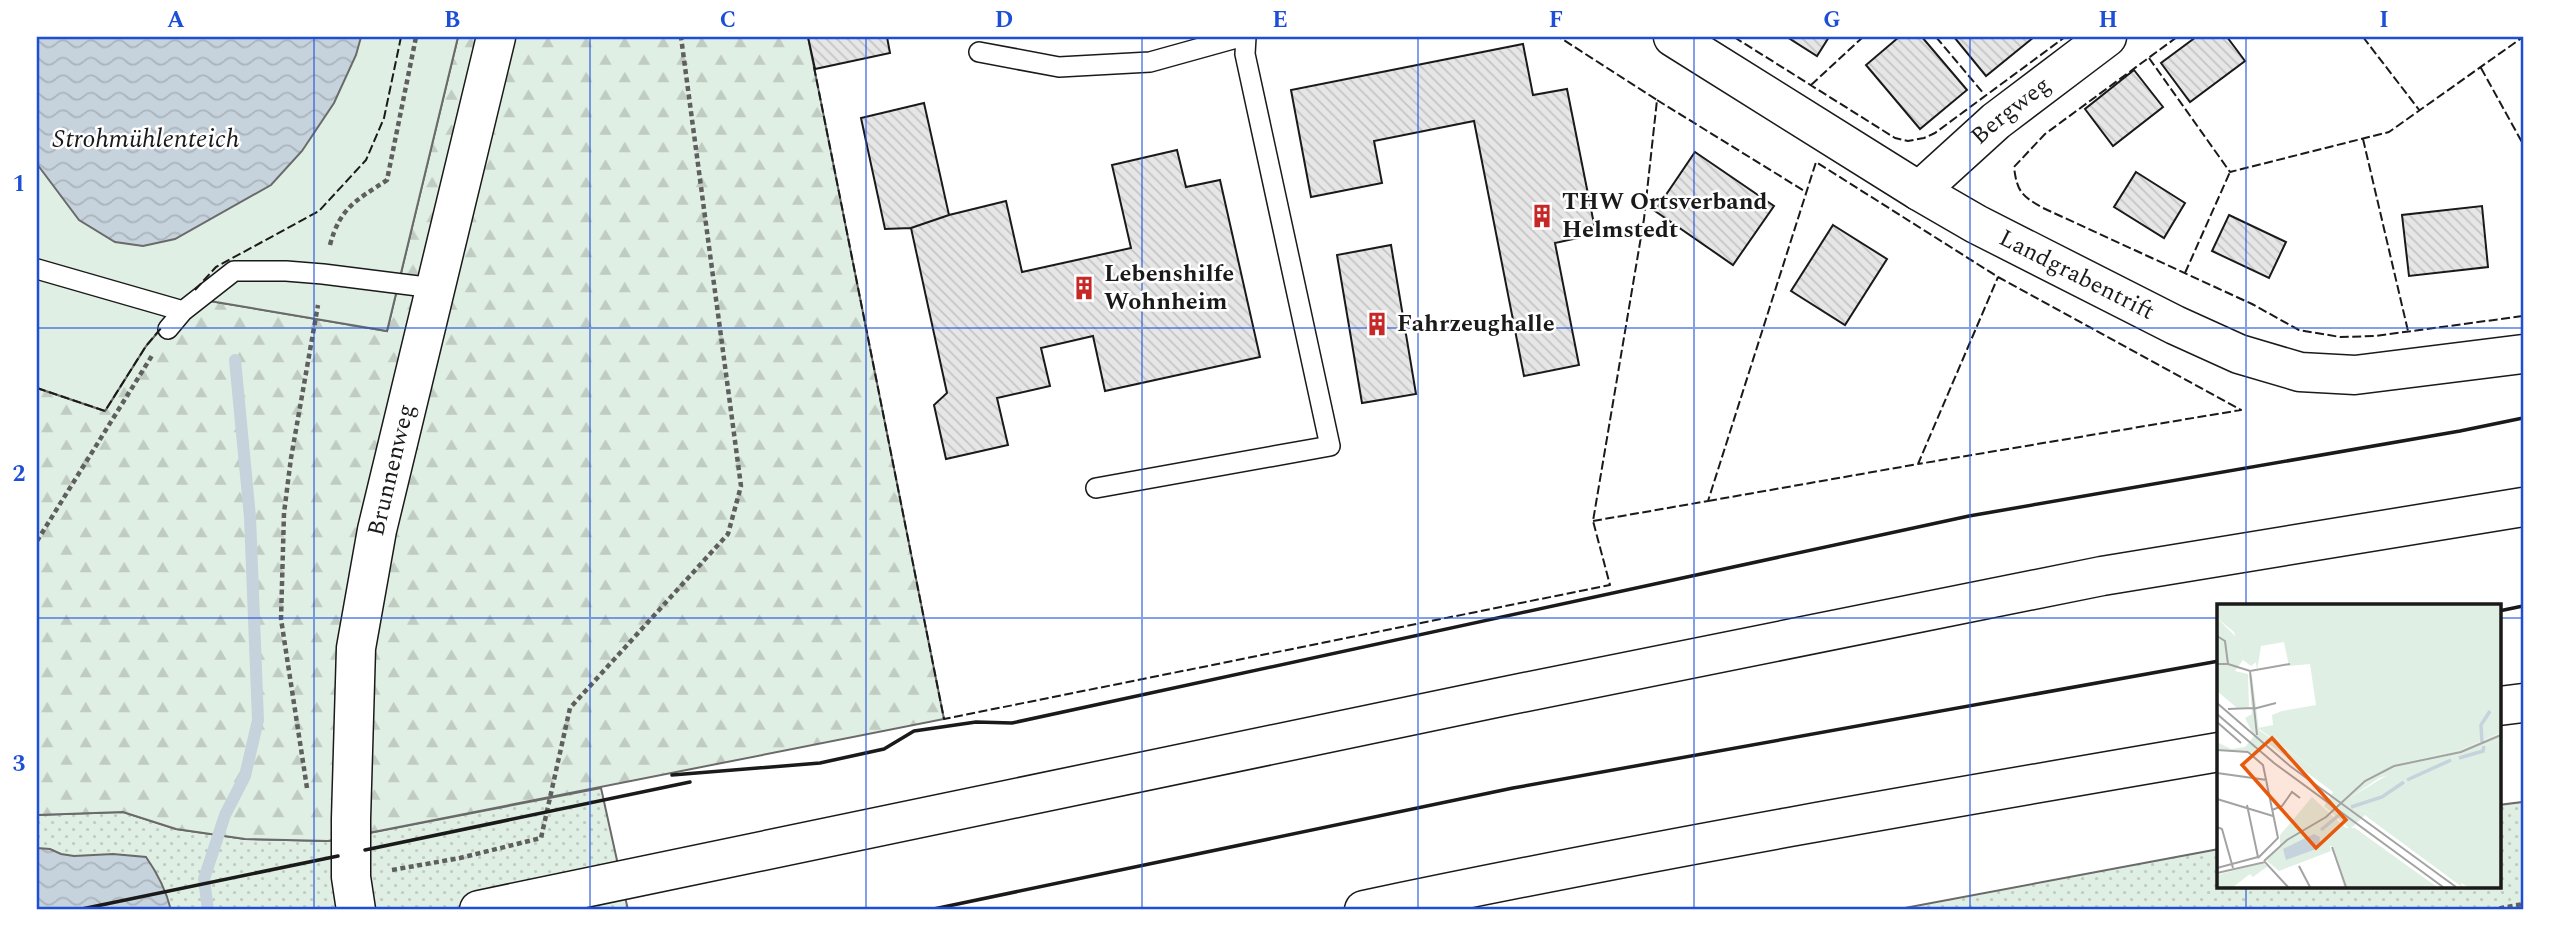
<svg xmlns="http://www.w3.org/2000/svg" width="2560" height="947" font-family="Spectral,serif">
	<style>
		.grass { fill: url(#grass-dots); stroke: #6a6a6a; stroke-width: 2 }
		.forest { fill: url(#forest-firs); stroke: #6a6a6a; stroke-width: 2 }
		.park { fill: #e0efe3; stroke: #6a6a6a; stroke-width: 2 }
		.water { fill: url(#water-waves); stroke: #6a6a6a; stroke-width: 2 }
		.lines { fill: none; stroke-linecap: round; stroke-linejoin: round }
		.stream { stroke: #c6d2dc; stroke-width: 12 }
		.building { fill: url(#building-back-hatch); stroke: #1a1a1a; stroke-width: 2 }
		.service-casing { stroke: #1a1a1a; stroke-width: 22 }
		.minor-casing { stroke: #1a1a1a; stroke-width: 41 }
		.secondary-casing { stroke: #1a1a1a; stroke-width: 41 }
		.motorway-casing { stroke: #1a1a1a; stroke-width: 41 }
		.path { stroke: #5f5f5f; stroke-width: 4.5; stroke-dasharray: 5 3.5; stroke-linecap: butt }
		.service { stroke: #fff; stroke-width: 19 }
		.minor { stroke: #fff; stroke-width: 38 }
		.secondary { stroke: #fff; stroke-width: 38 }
		.motorway { stroke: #fff; stroke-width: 38 }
		.fence { stroke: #1a1a1a; stroke-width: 2; stroke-dasharray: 9 3.5; stroke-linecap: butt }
		.wall { stroke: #1a1a1a; stroke-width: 3.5 }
		.grid { fill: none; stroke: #1d4ed8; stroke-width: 2; stroke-opacity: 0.55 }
		.labels { text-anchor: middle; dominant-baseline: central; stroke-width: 5; stroke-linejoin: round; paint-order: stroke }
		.street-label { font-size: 24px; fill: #1a1a1a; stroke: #fff }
		.poi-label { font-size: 24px; font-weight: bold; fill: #1a1a1a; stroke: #fff; text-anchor: start }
		.water-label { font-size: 26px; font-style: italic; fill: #1a1a1a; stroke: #fff }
		.inset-river { fill: none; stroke: #c6d2dc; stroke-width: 3.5 }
		.inset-road { fill: none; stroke: #a3a3a3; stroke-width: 2 }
		.view { fill: #e8590c; fill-opacity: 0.15; stroke: #e8590c; stroke-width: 3.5 }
		.inset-edge { fill: none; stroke: #1a1a1a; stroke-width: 3.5 }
		.neatline { fill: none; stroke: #1d4ed8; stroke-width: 2.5 }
		.grid-label { font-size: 23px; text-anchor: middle; font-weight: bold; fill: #1d4ed8 }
	</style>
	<defs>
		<pattern id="grass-dots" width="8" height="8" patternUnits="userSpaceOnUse" patternTransform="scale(1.75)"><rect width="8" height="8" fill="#e0efe3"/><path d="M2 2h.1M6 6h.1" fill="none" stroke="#c0ccc2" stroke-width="1.8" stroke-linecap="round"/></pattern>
		<pattern id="forest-firs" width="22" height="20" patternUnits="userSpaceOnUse" patternTransform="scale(1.75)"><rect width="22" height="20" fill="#e0efe3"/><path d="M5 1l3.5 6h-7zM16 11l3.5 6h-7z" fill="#c0ccc2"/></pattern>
		<pattern id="water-waves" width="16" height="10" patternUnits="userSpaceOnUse" patternTransform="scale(1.75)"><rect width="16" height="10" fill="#c6d2dc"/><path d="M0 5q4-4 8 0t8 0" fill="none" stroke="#aab4bc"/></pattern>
		<pattern id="building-back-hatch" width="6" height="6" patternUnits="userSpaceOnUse" patternTransform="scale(1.75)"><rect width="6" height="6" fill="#e6e6e6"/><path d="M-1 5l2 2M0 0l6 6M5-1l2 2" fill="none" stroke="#c5c5c5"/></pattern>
	</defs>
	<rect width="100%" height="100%" fill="#fff"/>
	<path class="grass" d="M601,788L628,910H37V815L123,812L176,829L245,839L328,841Z
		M2523,802V910H1894L2219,849V886H2499V805Z"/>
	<path class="forest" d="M458,37H808L944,719L328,841L245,839L176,829L123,812L37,815V388L105,411L146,346L186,299H198L387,331Z"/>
	<path class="park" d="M37,37H458L387,331L198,299H186L146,346L105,411L37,388Z"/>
	<path class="water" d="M37,37H361L356,55L334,103L302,151L271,185L175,239L143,246L115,242L79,220L37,164Z
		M37,848L50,849L61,854L74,856L113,854L146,857C158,874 166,890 171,910H37Z"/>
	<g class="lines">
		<path class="stream" d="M208,910L204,879L225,815L245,776L258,720L250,517L235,360"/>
	</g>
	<path class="building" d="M808,37H887L890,53L815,69Z
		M1787,37H1829L1817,56Z
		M1899,37H1922L1967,90L1920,129L1866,65Z
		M1954,37H2034L1986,76Z
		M2196,37H2227L2245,61L2190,102L2161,63Z
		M1523,44L1533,95L1567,89L1596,234L1555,243L1579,365L1524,376L1474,121L1374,141L1382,183L1311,197L1291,90Z
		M2134,70L2163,107L2113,146L2085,109Z
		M924,103L949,215L911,228L885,229L861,118Z
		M1177,150L1186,187L1220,180L1260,357L1105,391L1093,336L1041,348L1050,386L997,398L1008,445L946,459L934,405L947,393L911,228L949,215L1006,201L1022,272L1131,248L1112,165Z
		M1695,152L1774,206L1733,265L1655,211Z
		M2136,172L2185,203L2164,238L2114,207Z
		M2482,206L2488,267L2409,276L2402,215Z
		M2229,215L2286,242L2269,278L2212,251Z
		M1833,225L1887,259L1845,325L1791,291Z
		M1391,245L1416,394L1362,403L1337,255Z"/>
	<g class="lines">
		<g class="service-casing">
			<path id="service" d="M979,52L1059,67L1150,62L1240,37
				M37,269L183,311
				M168,329L183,311L234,271H286L323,274L434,288
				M1096,488L1330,446L1245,54L1246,37"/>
		</g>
		<g class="minor-casing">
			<g id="minor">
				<path id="s1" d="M1673,37L1919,191L1976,224L2175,325L2239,354L2300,372L2355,375L2523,354"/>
				<path id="s2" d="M1919,191L1996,121L2107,37"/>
			</g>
		</g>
		<g class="secondary-casing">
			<g id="secondary">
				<path id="s3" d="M356,910L351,877V819L356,648L377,530L496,37"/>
			</g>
		</g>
		<g class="motorway-casing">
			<path id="motorway" d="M2499,706L2523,703
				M479,910L1496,698L2102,576L2523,507
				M1364,910C1648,850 1933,801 2219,752"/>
		</g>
		<path class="path" d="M330,245C340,207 357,200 387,180L416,37
			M37,541L153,354
			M307,788L281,619L284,513L291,458L318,305
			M392,870L460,858L541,838L570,708L728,534L741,486L681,37
			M2491,910L2523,904"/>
		<use href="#service" class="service"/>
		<use href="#minor" class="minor"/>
		<use href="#secondary" class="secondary"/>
		<use href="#motorway" class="motorway"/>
		<path class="fence" d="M1734,37L1895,138L1908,141L1924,138L1935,133L2065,37
			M1936,37L1984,94
			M2177,37L2045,134L2014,167C2017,192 2022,196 2043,208L2252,304L2299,330L2340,337L2375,336L2523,316
			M2363,37L2420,111
			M2149,58L2230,172L2389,132L2523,37
			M814,67L944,719L1610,585L1593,521L1644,219L1657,100L1559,37
			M2481,68L2523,144
			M1811,85L1863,37
			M1657,100L1806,192
			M2363,139L2408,331
			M2185,273L2230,172
			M195,290L216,267L319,211L366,160L384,118L401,37
			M37,388L105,411L146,346L162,327
			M1708,501L1918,464L1998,277
			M1593,521L1708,501L1816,162L1998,277L2241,410L1918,464"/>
		<path class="wall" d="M2499,611L2523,606
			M672,775L820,763L884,749L914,731L976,722L1012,723L1969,516L2460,431L2523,418
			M365,850L690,782
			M77,910L338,856
			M929,910L1513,788L2219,661"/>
	</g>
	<path class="grid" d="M314,37V910M590,37V910M866,37V910M1142,37V910M1418,37V910M1694,37V910M1970,37V910M2246,37V606M37,328H2523M37,618H2219M2499,618H2523M2246,886V910"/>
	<defs>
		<g id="building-bare" transform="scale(1.89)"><path d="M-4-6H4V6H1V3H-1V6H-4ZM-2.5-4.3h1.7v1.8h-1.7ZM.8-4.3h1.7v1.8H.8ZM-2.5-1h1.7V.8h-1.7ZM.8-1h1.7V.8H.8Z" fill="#c62828" stroke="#fff" stroke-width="2.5" paint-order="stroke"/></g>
	</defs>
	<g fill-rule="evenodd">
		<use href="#building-bare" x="1542" y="216"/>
		<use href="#building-bare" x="1084" y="288"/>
		<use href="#building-bare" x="1377" y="324"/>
	</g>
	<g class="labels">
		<g class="street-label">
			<text stroke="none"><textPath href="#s2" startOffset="122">Bergweg</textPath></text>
			<text stroke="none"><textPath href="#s1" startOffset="469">Landgrabentrift</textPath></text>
			<text stroke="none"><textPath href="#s3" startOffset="444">Brunnenweg</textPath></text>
		</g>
		<g class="poi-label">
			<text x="1562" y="202">THW Ortsverband<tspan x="1562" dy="28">Helmstedt</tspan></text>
			<text x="1104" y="274">Lebenshilfe<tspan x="1104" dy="28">Wohnheim</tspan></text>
			<text x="1397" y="324">Fahrzeughalle</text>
		</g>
		<g class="water-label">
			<text x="146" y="139">Strohmühlenteich</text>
		</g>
	</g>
	<g transform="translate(2217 604)">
		<rect width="284" height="284" fill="#fff"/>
		<path d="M32,71H35L42,126L130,188L177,161L243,146L284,129L283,136L162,174L134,193L144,206L157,211V218L148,211L133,225L107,202L116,188L48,137L38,149L0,145V138L14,145L28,143L37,132L28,114L35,110Z" fill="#e0efe3"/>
		<path d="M0,0H283V129L243,146L177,161L130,189L41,124L56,121L55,111L65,107L99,101L93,60L72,62L67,38L44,42L40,67L39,58L34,62L26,56L17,28L0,14ZM283,136V283H251L244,279L245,283L157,218V211L142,205L134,193L177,167ZM95,193L129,224H138L220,283H127L115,242L63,241V231Z" fill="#e0efe3"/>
		<path d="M0,14L19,33L26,56L18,67L31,70L32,103L20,104L0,87ZM98,222L103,229L109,228L114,247L62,267L50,257L55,248ZM45,259L51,262L36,273L33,270L16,283H0V271Z" fill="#e0efe3"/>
		<path d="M97,230L103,233L102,244L69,256L66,245Z" fill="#c6d2dc"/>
		<path class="inset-river" d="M265,138L264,121L273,107M242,154L266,147L267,142M190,176L234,156M134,203L165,193L187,178M104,226L122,211"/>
		<path class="inset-road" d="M0,32L8,37L11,60H0M11,60L33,67L73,60M33,67L40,131M0,99L73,162L239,283M11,105L36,104M36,105L59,99M0,110L57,159L226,283M0,118L24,139M0,146L31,148M31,148L46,161L61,234L41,254M0,169L50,176M0,195L56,212M30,201L41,253M55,206L65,202L75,188L83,194M0,223L5,225L16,264M115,243L129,283M47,257L70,236L109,213L148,177L177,162L244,148L284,131M82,262L93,283M0,264L41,253M0,269L48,258L71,283"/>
		<path class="view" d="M55,134L129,216L99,244L25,161Z"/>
		<rect width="284" height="284" class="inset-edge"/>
	</g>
	<rect width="2560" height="947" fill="none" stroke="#ffffff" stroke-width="77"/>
	<rect x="38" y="38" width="2484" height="870" class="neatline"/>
	<g class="grid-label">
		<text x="176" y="27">A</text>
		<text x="452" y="27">B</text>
		<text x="728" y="27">C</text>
		<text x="1004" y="27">D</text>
		<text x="1280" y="27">E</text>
		<text x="1556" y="27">F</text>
		<text x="1832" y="27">G</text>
		<text x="2108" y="27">H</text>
		<text x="2384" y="27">I</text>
		<text x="19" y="191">1</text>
		<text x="19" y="481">2</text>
		<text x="19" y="771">3</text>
	</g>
</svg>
